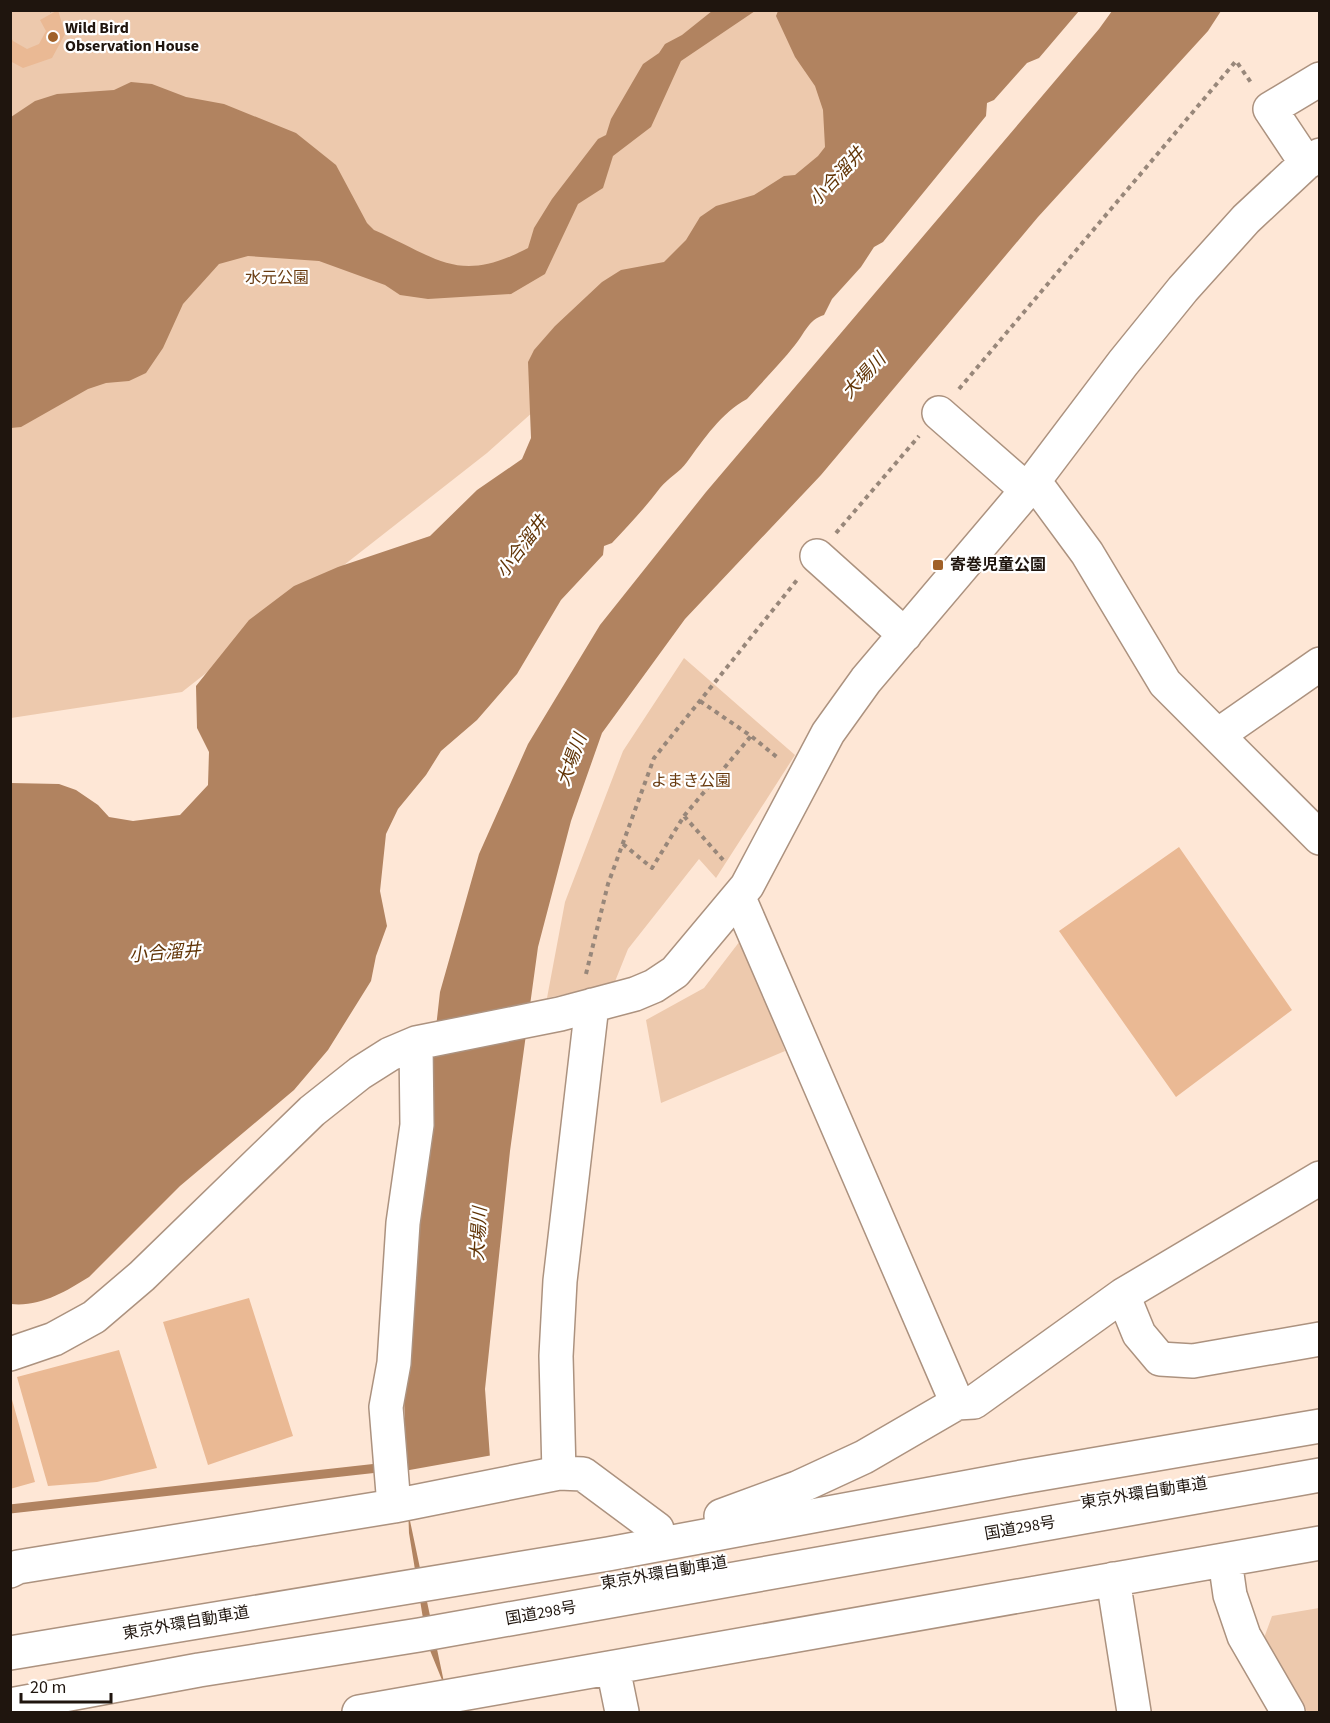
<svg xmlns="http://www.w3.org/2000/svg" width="1330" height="1723" font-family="'Source Sans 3','Noto Sans JP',sans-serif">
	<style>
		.green { fill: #edc9ad }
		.water { fill: #b18360 }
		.pier { fill: #fee7d6 }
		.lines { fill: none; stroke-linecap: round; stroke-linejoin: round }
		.stream { stroke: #b18360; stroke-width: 9 }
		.building { fill: #eab994 }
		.minor-casing { stroke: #ac927f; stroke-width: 36 }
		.highway-casing { stroke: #ac927f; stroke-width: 36 }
		.path { stroke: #98877a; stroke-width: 4; stroke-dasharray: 4.5 4.5; stroke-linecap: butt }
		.minor { stroke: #fff; stroke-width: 33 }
		.highway { stroke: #fff; stroke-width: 33 }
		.poi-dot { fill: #a06129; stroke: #fff; stroke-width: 2 }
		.labels { text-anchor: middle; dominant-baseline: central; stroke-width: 4.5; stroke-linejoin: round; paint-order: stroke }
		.poi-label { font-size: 16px; font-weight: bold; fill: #1f150e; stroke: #fff; text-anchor: start }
		.park-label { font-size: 16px; fill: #693b10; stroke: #fff }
		.street-label { font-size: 16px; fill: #1f150e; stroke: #fff }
		.water-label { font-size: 18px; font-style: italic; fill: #613406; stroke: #fff }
	</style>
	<rect width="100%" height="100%" fill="#fee7d6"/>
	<path class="green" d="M10,11H907L842,136L487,453L182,692L11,718Z
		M684,658L795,755L716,878L699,859L628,949L614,984L547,998L565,902L623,751Z
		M743,937L785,1051L661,1103L646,1020L704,988Z
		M1319,1608V1712H1307L1264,1638L1272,1616Z"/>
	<path class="water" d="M712,11H755L681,61L651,127L613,156L603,188L578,204L545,274L511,294L428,299L400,295L385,285L319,261L248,256L219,264L183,304L163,348L146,373L129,381L106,383L88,389L21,427L11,428V117L35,101L57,94L114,90L131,82L152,84L186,97L224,104L296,133L336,165L367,223L374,230C438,258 458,285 528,248L534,228L552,199L598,139L606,135L611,119L643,64L659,53L665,44L682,35Z
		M778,11H1079L1039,58L1027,63L994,100L987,103L986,116L883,242L874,247L861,267L832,299L824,315C808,320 805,333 795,345C780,364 763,381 747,399C721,413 704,439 687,462C680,472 668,478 660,488C645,508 629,525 612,543L604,546L603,555L561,600L517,674L477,720L441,751L426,775L398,809L386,834L380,891L387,926L376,956L371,981L328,1050L294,1090L180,1186L89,1277C65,1292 40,1307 11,1304V783L59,784L76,790L98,805L109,817L133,821L180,815L208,785L209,752L197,728L196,686L249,620L294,586L338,567L430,536L477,490L522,459L531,438L528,362L534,350L555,326L602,282L621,270L664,262L686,240L700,217L716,206L754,195L784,176L795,175L818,156L825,147L823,110L815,86L795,57L776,16Z
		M1112,11H1221L1208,31L1038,217L821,475L685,619L602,733L571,821L538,947L510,1151L485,1389L494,1513L455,1712L427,1643L409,1533L404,1398L417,1196L440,992L479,854L528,744L600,625L706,492L1099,29Z"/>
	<path class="pier" d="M493,1455L497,1512L514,1623L549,1712H452L449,1706L405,1497L404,1471Z"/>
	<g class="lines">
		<path class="stream" d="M10,1509L387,1467"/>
	</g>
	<path class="building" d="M58,10L65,34L52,58L23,68L10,61V35L13,41L27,49L39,44L46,31L40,20Z
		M1179,847L1292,1010L1176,1097L1059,931Z
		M249,1298L293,1436L208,1465L163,1322Z
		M119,1350L157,1468L97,1482L48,1486L17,1377Z
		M11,1396L35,1482L10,1489V1397Z"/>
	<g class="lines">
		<g class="minor-casing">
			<path id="minor" d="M1306,163L1270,109L1320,79
				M939,413L1027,490
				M1034,481L1087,553L1165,683L1320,838
				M817,556L905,635
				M1218,735L1320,664
				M739,898L957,1403
				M1123,1295L1139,1334L1160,1359L1193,1361L1320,1339
				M10,1354L54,1339L94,1317L142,1276L312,1111L360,1073L390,1054L416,1043L560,1014L635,994L654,986L675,972L747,886L828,733L866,680L1027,490L1123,363L1183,289L1246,219L1306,163L1320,155
				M559,1473L556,1356L560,1281L592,1005
				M394,1506L386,1407L394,1363L403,1223L417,1125L416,1043
				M721,1516L797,1488L864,1457L957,1403L974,1402L1123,1295L1320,1178
				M1225,1560L1230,1595L1244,1636L1288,1712
				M10,1571L18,1567L394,1506L559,1473L583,1474L657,1529
				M1113,1579L1134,1712
				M613,1668L622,1712
				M359,1712L1320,1543"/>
		</g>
		<g class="highway-casing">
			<path id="highway" d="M10,1653L608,1554L1022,1477L1320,1426
				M10,1705L199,1670L419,1635L1320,1475"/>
		</g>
		<path class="path" d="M51,10L52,11
			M959,389L1236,61L1252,84
			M836,533L919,436
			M700,701L751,736L778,758
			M684,816L751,736
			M623,844L652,868L684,816L724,861
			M586,974L608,884L654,758L797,580"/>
		<use href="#minor" class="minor"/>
		<use href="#highway" class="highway"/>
	</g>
	<g class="poi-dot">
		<circle cx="53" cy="37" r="6"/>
		<rect x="932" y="559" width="12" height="12" rx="3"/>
	</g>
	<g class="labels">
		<g class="poi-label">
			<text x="65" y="28">Wild Bird<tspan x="65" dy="18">Observation House</tspan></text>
			<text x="950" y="565">寄巻児童公園</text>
		</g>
		<g class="park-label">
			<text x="277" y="278">水元公園</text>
			<text x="691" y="781">よまき公園</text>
		</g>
		<g class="street-label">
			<text transform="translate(1144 1493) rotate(-9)">東京外環自動車道</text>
			<text transform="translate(1020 1528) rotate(-10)">国道298号</text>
			<text transform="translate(664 1573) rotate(-10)">東京外環自動車道</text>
			<text transform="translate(541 1613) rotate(-10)">国道298号</text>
			<text transform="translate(186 1623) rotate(-10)">東京外環自動車道</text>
		</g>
		<g class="water-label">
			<text transform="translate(837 177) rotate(-47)">小合溜井</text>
			<text transform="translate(864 376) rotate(-47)">大場川</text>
			<text transform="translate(522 547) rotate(-53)">小合溜井</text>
			<text transform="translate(572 760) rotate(-70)">大場川</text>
			<text transform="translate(165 953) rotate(-5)">小合溜井</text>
			<text transform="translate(479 1234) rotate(-87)">大場川</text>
		</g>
	</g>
	<rect width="1330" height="1723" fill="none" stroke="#1f150e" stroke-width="24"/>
	<path d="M21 1693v9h90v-9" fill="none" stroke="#1f150e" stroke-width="3"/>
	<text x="30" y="1693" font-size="18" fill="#1f150e" stroke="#ffffff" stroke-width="4.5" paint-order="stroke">20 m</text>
</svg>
